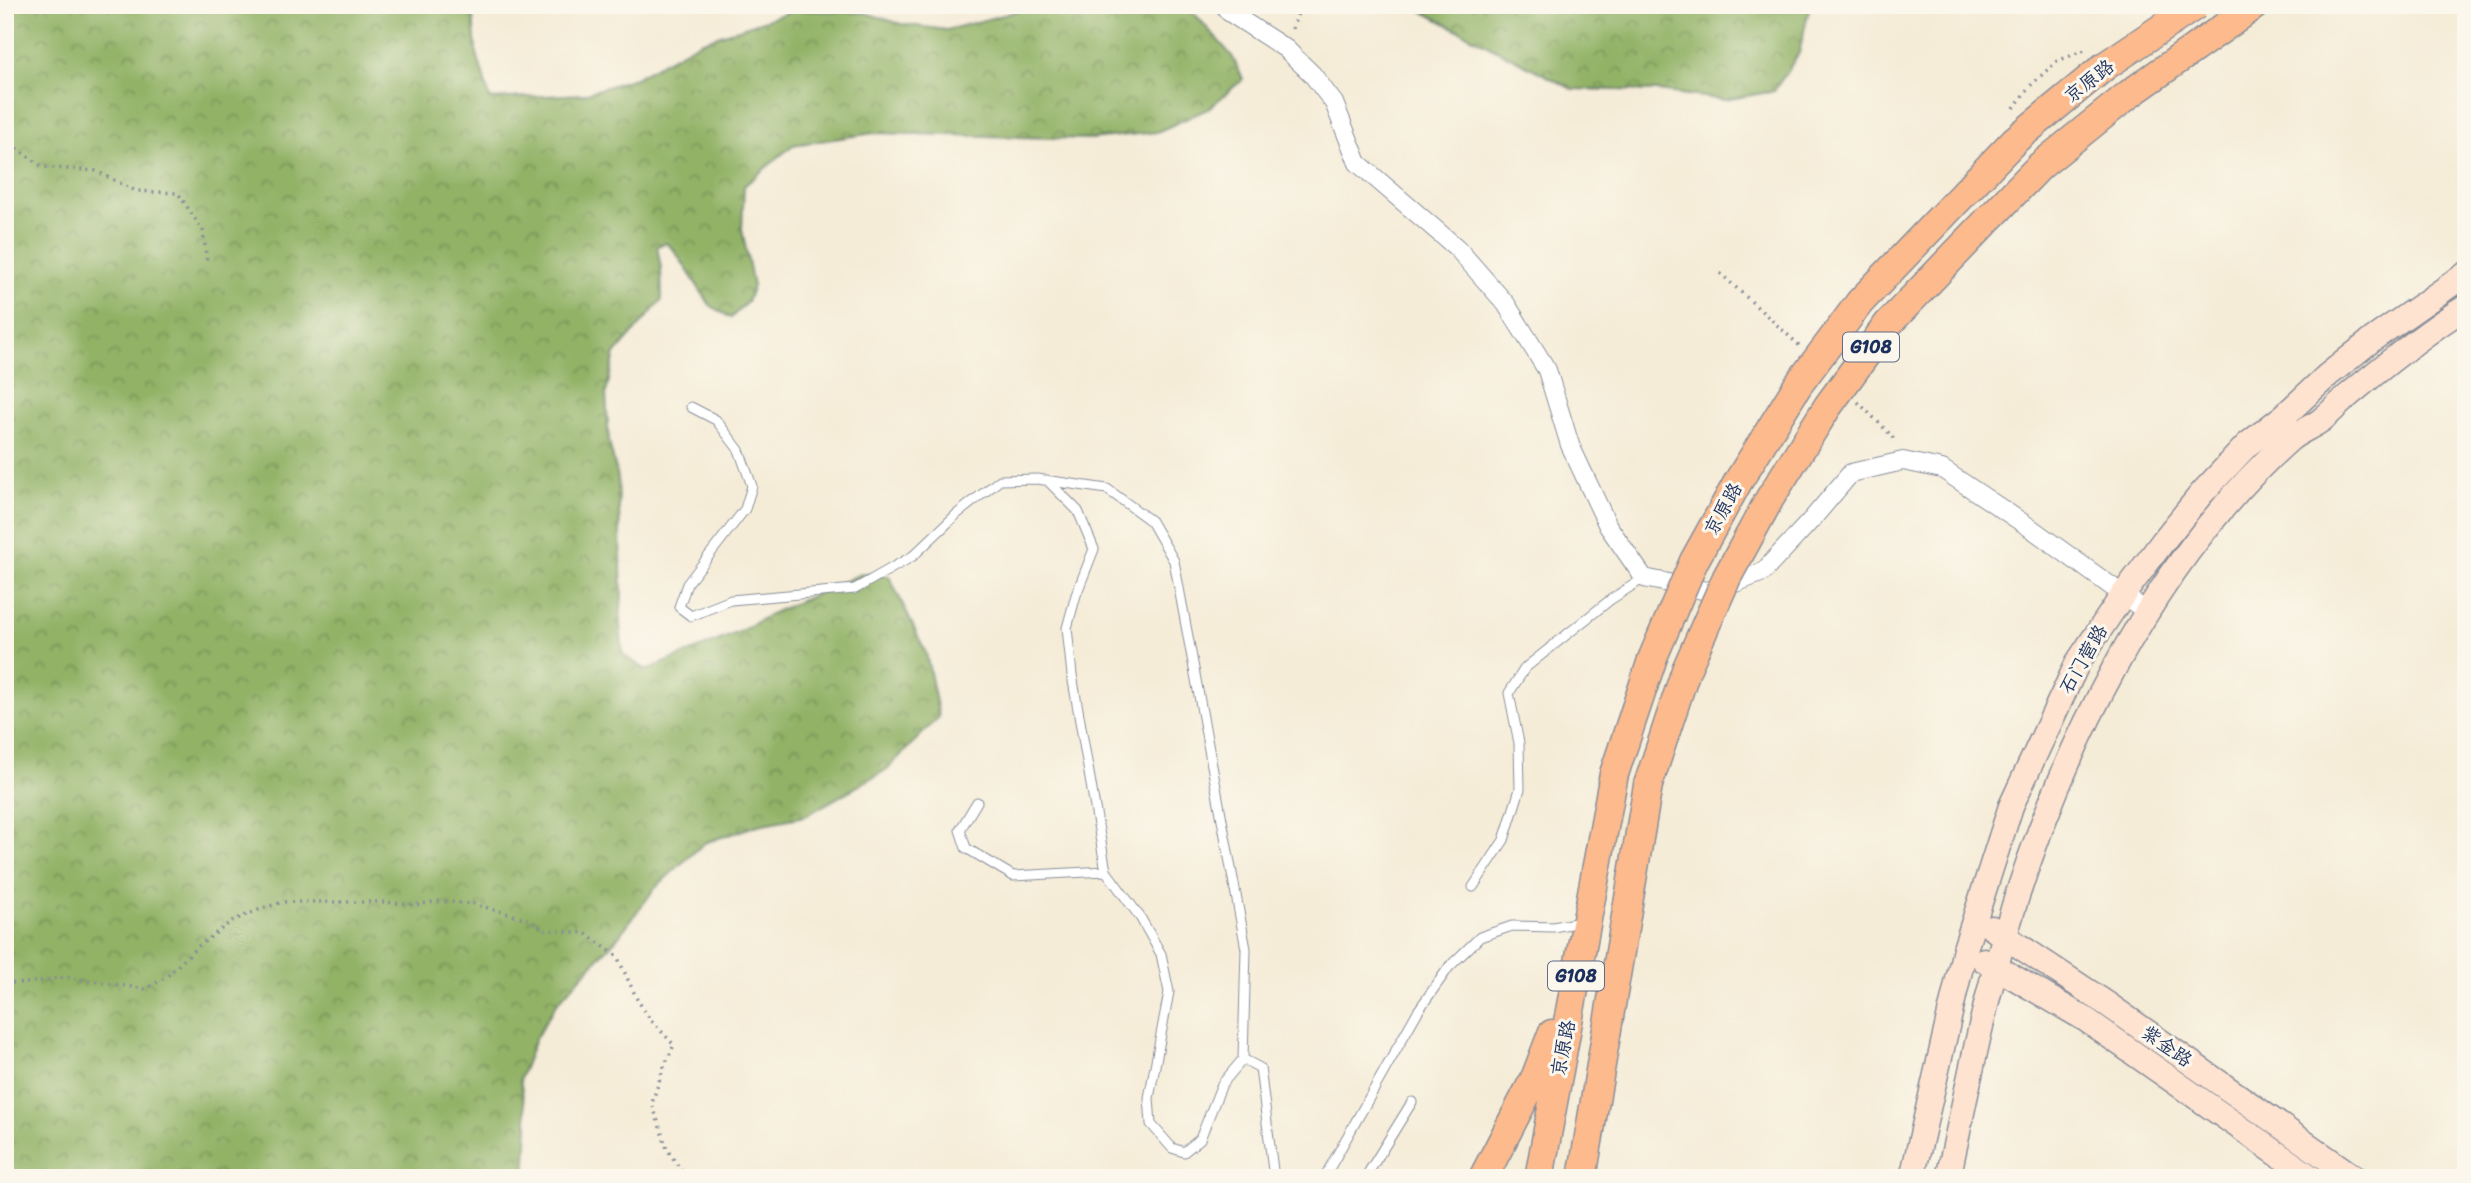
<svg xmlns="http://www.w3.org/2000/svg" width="2471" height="1183" font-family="Sriracha,'LXGW WenKai TC',sans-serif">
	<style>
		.forest { fill: url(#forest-crowns); stroke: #567062; stroke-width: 2 }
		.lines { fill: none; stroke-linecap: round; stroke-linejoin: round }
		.service-casing { stroke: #888e9a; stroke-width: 11 }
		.minor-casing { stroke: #888e9a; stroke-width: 20 }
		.secondary-casing { stroke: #888e9a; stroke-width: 27 }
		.trunk-casing { stroke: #888e9a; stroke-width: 31 }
		.path { stroke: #888e9a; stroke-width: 3.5; stroke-dasharray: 2 5; stroke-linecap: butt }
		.service { stroke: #fff; stroke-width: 9 }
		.minor { stroke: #fff; stroke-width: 18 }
		.secondary { stroke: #fee3d1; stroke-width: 24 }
		.trunk { stroke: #fcba8d; stroke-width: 28 }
		.trunk-bridge-casing { stroke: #888e9a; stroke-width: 31; stroke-linecap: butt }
		.trunk-bridge { stroke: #fcba8d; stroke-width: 28 }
		.labels { text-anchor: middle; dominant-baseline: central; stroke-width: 6; stroke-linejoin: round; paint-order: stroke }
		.shield { fill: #fbf7ec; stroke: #5e6b89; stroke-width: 2 }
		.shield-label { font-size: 18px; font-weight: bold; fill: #1b2f5e }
		.street-label { font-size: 19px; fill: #1b2f5e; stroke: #fbf7ec }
	</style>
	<defs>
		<pattern id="forest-crowns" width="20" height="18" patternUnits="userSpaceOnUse" patternTransform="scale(1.75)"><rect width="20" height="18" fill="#92b266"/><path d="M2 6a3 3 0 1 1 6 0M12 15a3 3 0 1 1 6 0" fill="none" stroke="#769157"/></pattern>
	</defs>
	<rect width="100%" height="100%" fill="#fbf7ec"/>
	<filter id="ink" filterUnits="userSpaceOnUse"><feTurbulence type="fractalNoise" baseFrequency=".0143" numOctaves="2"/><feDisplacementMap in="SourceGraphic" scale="14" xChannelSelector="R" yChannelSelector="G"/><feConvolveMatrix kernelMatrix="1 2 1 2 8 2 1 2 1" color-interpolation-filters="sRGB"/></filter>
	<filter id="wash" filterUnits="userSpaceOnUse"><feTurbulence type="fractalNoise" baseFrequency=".00686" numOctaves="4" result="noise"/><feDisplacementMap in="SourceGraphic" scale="28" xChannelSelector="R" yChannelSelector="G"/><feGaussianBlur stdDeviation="1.57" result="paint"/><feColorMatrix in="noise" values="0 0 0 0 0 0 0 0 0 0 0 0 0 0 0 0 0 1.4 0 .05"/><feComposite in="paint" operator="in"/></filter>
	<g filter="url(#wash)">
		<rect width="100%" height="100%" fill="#f5ecd7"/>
		<path class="forest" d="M17,5H472L476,50L490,99L584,94L635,78L700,42L795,10L866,13L901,24L947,30L1040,5H1187L1232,56L1243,79L1208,109L1157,132L1091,139L874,133L793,145L744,186L742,229L753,286L747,302L731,318L710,305L674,250L666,243L657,246L661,268L662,300L615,354L606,393L609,442L618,478L622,593L620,624L623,655L647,670L737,633L771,614L861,574L889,576L926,653L939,717L886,770L805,816L758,825L704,843L656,887L618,937L557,1003L535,1039L520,1079L528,1126L525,1178H5V29Z
			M1410,5H1810L1799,53L1774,91L1725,100L1658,91L1572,89Z"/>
	</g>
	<g filter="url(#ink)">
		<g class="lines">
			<g class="service-casing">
				<path id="service" d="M691,407L716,420L739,450L752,486L745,509L687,584L679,607L691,616L731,600L855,589L913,556L957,514L1000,480L1037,479L1107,489L1151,521L1174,561L1246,949L1243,1059L1260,1068L1274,1178
					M1047,480L1078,511L1094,549L1076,595L1067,628L1072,675L1106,871L1140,917L1161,954L1169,992L1149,1098L1151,1124L1172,1148L1184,1152L1200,1139L1222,1084L1243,1059
					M977,802L960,830L966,848L1013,876L1106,871
					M1473,887L1504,840L1520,789L1519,743L1509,693L1525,668L1610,600L1644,578
					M1324,1178L1418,1011L1449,967L1480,937L1512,926L1553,927L1581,922
					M1365,1178L1412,1102"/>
			</g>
			<g class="minor-casing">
				<path id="minor" d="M1224,5L1229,12L1286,49L1312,74L1334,103L1358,163L1457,248L1506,304L1547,370L1570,445L1608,526L1644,578L1712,592L1763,572L1813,518L1851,473L1903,461L1942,469L2032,529L2147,612"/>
			</g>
			<g class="secondary-casing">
				<path id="secondary" d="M1992,928L2107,1004L2355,1178
					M1984,960L2085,1019L2312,1178
					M1912,1178L1965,949L2011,806L2078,662L2123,595L2164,540L2202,493L2247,445L2284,416L2328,375L2373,339L2466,274
					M1948,1178C1966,1097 1981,1014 2005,935C2057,759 2150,564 2289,440C2298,432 2310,428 2320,421C2333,411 2343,399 2356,389C2391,360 2427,331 2466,307"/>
			</g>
			<g class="trunk-casing">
				<path id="trunk" d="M2237,18L2255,5
					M1483,1178L1536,1076L1552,1034
					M1539,1178L1614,774
					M1582,1178L1648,785"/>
			</g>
			<path class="path" d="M1292,29L1301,5
				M2014,108L2028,88L2057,61L2085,50
				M5,140L43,167L96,171L136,191L178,193L203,231L207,262
				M1720,273L1800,346
				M1858,402L1892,436L1895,443
				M5,983H27L65,977L146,989L166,977L196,948L232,921L263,908L283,902H385L414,905L440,901L474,904L527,919L546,930L585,933L617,956L637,999L649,1018L674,1045L663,1069L652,1103L667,1149L686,1178"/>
			<use href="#service" class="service"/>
			<use href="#minor" class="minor"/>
			<use href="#secondary" class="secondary"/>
			<use href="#trunk" class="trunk"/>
			<g class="trunk-bridge-casing">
				<path id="trunk-bridge" d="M1614,774L1653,657L1694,561L1739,480L1798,385L1860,302L2015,140L2105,66L2196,5
					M1648,785L1686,670L1727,577L1770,498L1828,406L1888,324L2040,166L2128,95L2237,18"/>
			</g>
			<use href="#trunk-bridge" class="trunk-bridge"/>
		</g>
	</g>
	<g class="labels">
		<g class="shield">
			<rect x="1843" y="332.5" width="56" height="29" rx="5"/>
			<rect x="1548" y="961.5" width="56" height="29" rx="5"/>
		</g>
		<g class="shield-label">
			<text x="1871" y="347">G108</text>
			<text x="1576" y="976">G108</text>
		</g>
		<g class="street-label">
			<text transform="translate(2089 81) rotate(-38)">京原路</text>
			<text transform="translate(1723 509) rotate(-61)">京原路</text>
			<text transform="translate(2083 659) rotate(-60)">石门营路</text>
			<text transform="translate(2167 1046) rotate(35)">紫金路</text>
			<text transform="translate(1563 1048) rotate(-79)">京原路</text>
		</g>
	</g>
	<rect width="2471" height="1183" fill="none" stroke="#fbf7ec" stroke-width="28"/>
</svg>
